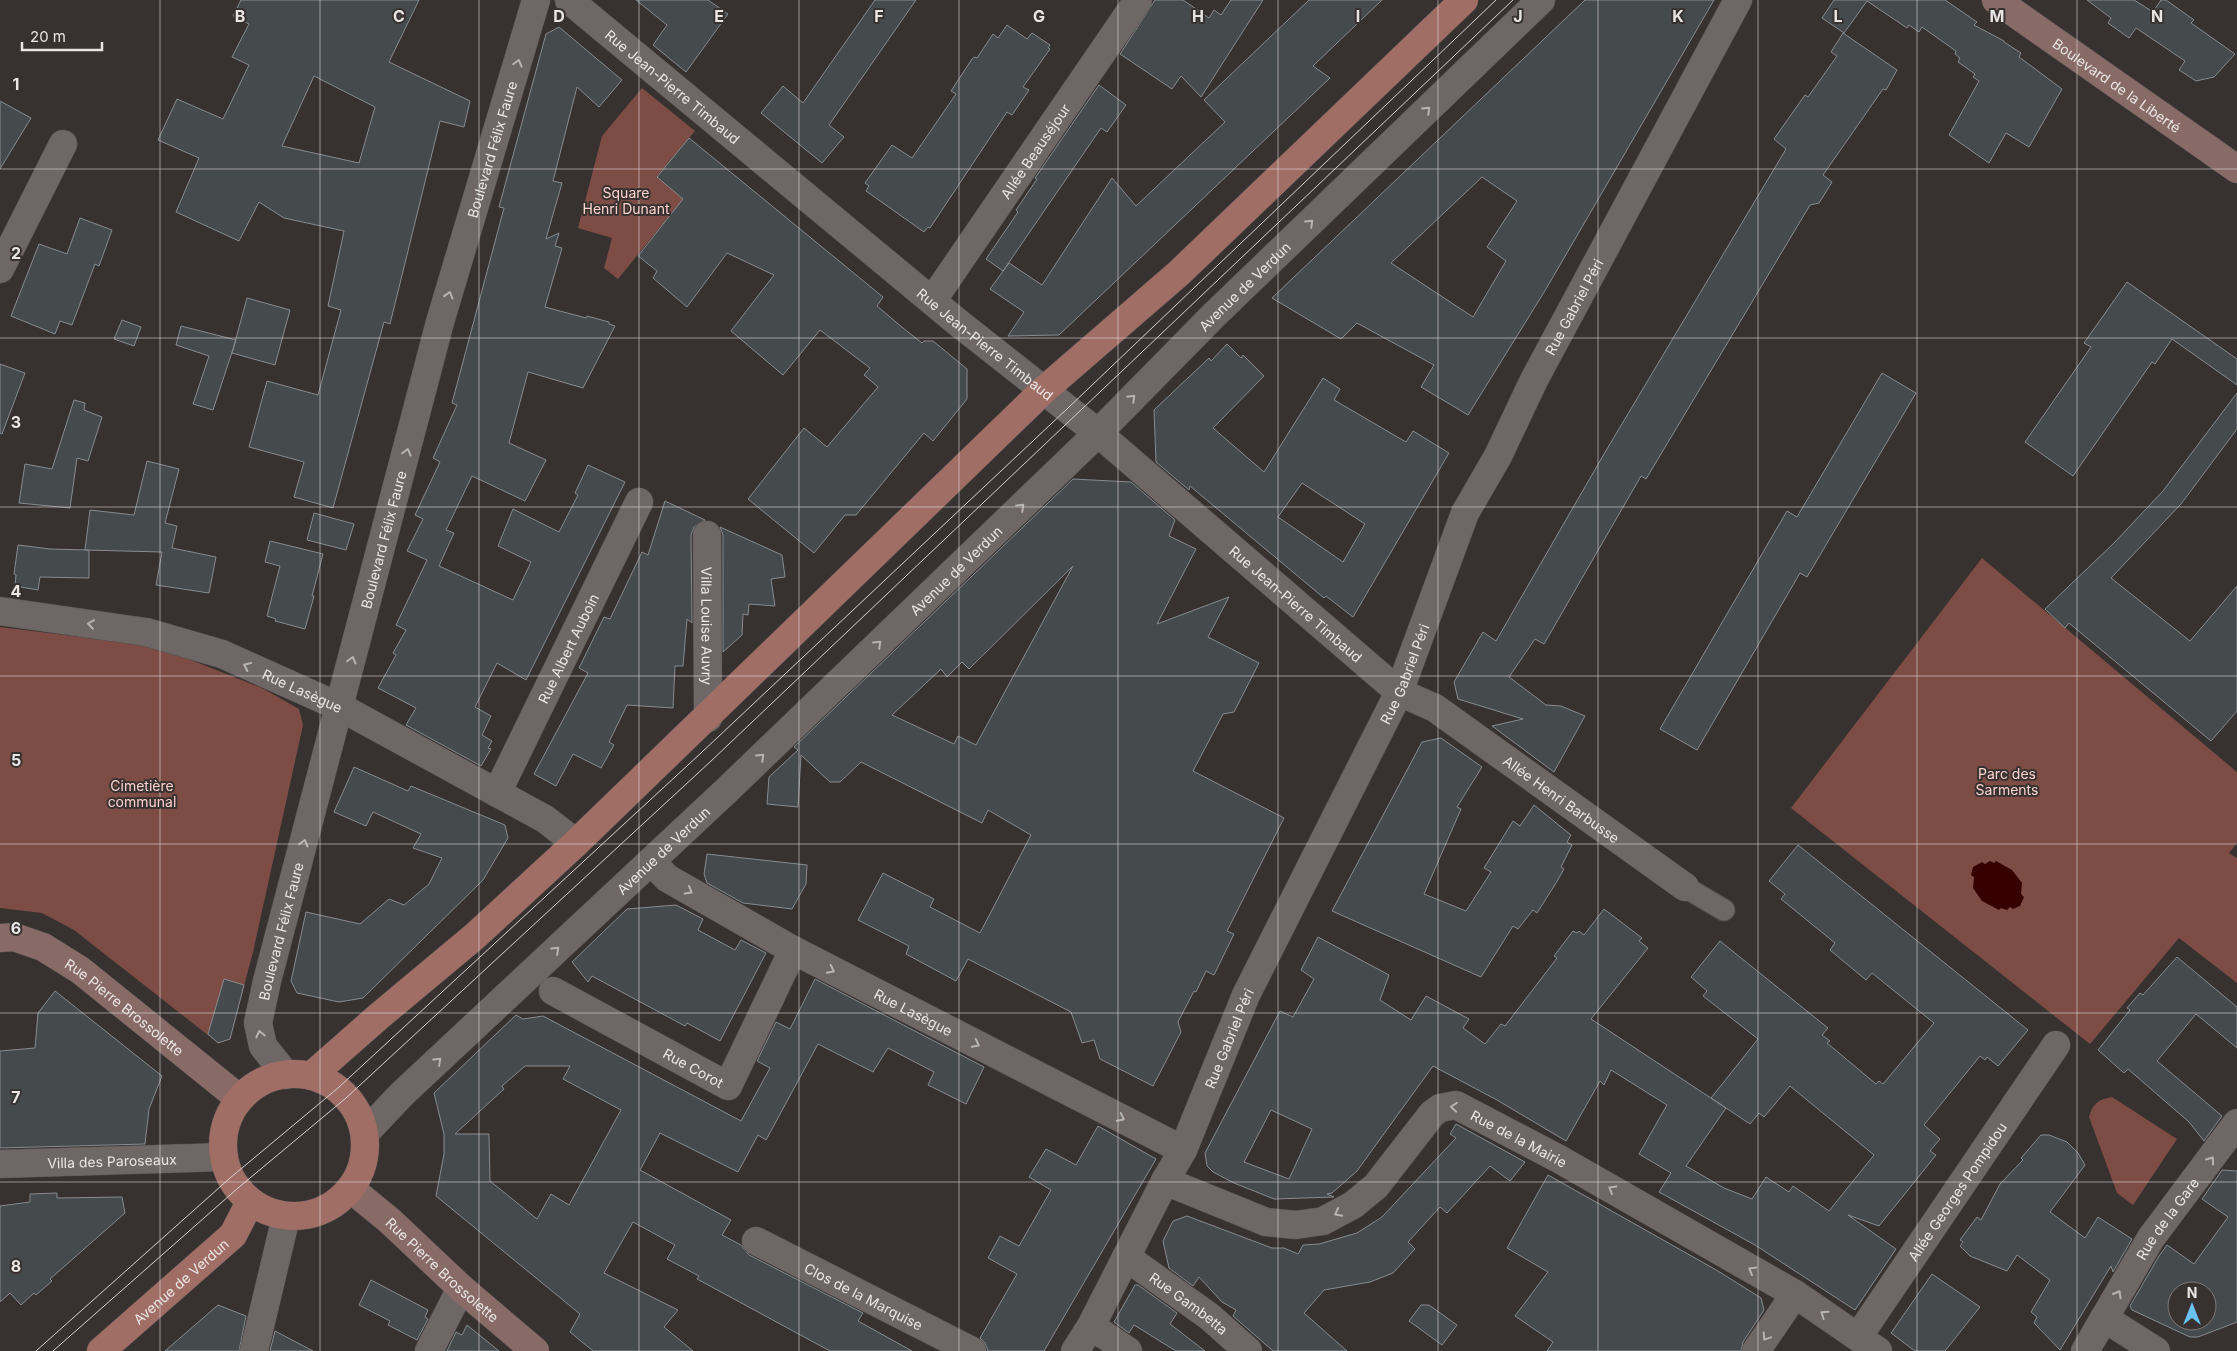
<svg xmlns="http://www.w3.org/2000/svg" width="2237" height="1351" font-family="Inter,sans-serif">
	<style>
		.green { fill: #7d4d45 }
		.water { fill: #360000 }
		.building { fill: #454a4d; stroke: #868c90; fill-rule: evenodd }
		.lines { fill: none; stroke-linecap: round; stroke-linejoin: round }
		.pedestrian-casing { stroke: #534e4e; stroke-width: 23 }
		.minor-casing { stroke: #534e4e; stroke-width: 29 }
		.tertiary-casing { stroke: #534e4e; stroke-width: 29 }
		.secondary-casing { stroke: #534e4e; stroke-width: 29 }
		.primary-casing { stroke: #534e4e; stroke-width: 29 }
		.pedestrian { stroke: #6e6766; stroke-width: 21 }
		.minor { stroke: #6e6766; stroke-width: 28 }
		.tertiary { stroke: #6e6766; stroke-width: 28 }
		.secondary { stroke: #886b66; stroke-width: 28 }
		.primary { stroke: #a16e66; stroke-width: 28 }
		.tram { stroke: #d6d2d2; stroke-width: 1 }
		.oneway { stroke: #b8b3b3 }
		.grid { fill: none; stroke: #eae6e6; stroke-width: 1; stroke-opacity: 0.55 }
		.labels { text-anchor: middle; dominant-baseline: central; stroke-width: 4; stroke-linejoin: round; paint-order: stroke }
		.street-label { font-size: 14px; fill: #eae6e6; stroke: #373130 }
		.park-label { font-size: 14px; fill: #fcd4cd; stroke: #373130 }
		.grid-label { font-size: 16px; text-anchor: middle; font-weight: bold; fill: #eae6e6; stroke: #373130; stroke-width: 4; stroke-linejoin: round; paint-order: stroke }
	</style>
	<rect width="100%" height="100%" fill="#373130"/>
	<path class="green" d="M642,88L695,131L657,176L683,199L618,279L604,268L612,238L578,228L602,136Z
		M1982,558L2237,772V843L2229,853L2237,858V983L2179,938L2090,1044L1791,808Z
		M0,627L138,644L186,658L262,688L299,709L303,725L253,952L230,1039L218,1043L74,930L42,913L0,908Z
		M2112,1097L2177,1139L2133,1205L2117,1193L2089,1117C2092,1104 2099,1099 2112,1097Z"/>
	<path class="water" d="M1990,861L1994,863L1996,861L2012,870L2022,883L2021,894L2024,897L2020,906L2013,909L2010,907L2007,910L2001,908L1999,910L1982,901L1973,888L1974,877L1971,875L1973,867L1982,862L1985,864Z"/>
	<path class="building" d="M241,0H419L389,62L470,101L464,127L440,121L390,324L384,322L333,508L294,497L304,462L249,447L267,381L318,395L341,310L328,306L344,231L284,218L259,202L239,241L176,212L199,158L158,140L177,99L223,119L249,65L232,57L249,24L233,16ZM314,76L375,107L359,163L282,146Z
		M636,0H708L728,14L686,72L653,45L667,25Z
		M875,0H916L829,125L844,137L822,163L761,113L783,86L803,103Z
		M1155,0H1183L1209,18L1214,10L1221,15L1231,0H1263L1201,97L1181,76L1172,89L1120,54Z
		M1309,0H1382L1313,66L1330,78L1059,335L1008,336L1024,312L990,289L1009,263L1042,285L1112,178L1136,206L1225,122L1204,100Z
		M1585,0H1714L1546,289L1468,415L1421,387L1434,365L1357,323L1341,339L1272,298ZM1482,177L1517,201L1487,247L1506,261L1473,317L1391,263Z
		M1834,0H1945L1977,22L1974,25L2004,41V42L2021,53L2019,57L2062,89L2029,147L2006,133L1989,163L1949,135L1979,81L1973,77L1975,74L1958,62L1960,58L1955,54L1956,51L1922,27L1919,32L1909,25L1907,28L1867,1L1844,33L1822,18Z
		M2087,0H2134L2153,12L2161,0H2166L2194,20L2191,23L2235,54L2214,77L2196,81L2179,70L2185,61L2136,28L2129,38L2108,23L2111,18Z
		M1007,25L1027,39L1032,33L1050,45L1048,48L1050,49L1023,87L1029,90L1012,115L1007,112L930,228L928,227L924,232L866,191L869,186L865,183L892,145L912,158L956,94L951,91L972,59L975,57L977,58L993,34L998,38Z
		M559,27L622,80L599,107L577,87L553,181L562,183L546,239L559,233L555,246L562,248L545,307L586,318L587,316L609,322V324L615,326L583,388L528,372L509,443L546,460L525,501L472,476L446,530L454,533L439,566L513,600L531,562L498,546L513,509L559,532L578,495L575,493L588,465L625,482L526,680L497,663L475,707L491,716L482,735L492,741L488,748L491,749L481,766L406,725L416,708L378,688L396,655L393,653L406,630L396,625L427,560L407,551L423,519L415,515L440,462L433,458L457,405L452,403L504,208L499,207L546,34Z
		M1843,33L1897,70L1886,90L1883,89L1823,175L1832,182L1819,203L1810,205L1646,479L1641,476L1544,644L1535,639L1509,677L1546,705L1561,706L1585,716L1554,772L1492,726L1523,719L1458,699L1454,682L1483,632L1496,641L1604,454L1786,149L1774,139L1805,95L1808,97L1837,56L1831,52Z
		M1099,85L1126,105L1107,132L1101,128L1003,271L986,259L1018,212L1016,210L1037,179L1035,178Z
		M0,101L31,118L0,169Z
		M689,138L883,297L877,306L903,328L922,343L924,341H933L967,369V399L933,441L924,433L856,515H845L814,553L748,499L804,428L827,447L878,387L864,375L870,368L820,330L783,375L731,331L774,275L727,253L687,307L653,278L657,271L638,256L683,199L657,177Z
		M80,218L112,230L99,266L95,264L72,325L60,321L55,334L11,316L39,244L67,254Z
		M2127,282L2237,359V385L2172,339L2155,364L2152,362L2073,476L2025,442L2091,347L2084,343Z
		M247,298L290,310L275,365L232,353Z
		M122,320L141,327L134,346L114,339Z
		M181,326L236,340L213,410L193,404L209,356L176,345Z
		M1227,344L1241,358L1243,355L1264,376L1213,428L1264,472L1323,378L1340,389L1334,400L1406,442L1413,431L1449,453L1353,617L1326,596L1324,598L1190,486L1189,490L1156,462L1154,410L1209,358L1211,361ZM1302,483L1365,524L1343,562L1278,517Z
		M0,364L25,373L2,434L0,433Z
		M1882,373L1916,393L1807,577L1800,573L1697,750L1660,729L1787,511L1797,517Z
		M2237,393V429L2181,504L2111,578L2190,641L2237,586V711L2211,741L2069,623L2065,628L2045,609L2114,543L2163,491Z
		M74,400L85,403L84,410L102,417L88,461L77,458L70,508L19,503L25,464L52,469Z
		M147,461L179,469L165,523L177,526L172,548L216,557L209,593L156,585L162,552L85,550L90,510L134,515Z
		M1073,479L1131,482L1175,520L1169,536L1196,549L1157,624L1229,597L1208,637L1259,663L1234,712L1223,714L1193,771L1284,818L1227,931L1234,934L1214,975L1206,971L1196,992L1194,991L1178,1022L1181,1032L1153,1086L1100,1059L1094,1040L1082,1043L1071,1012L968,959L956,981L906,954L909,946L858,920L883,873L934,899L930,907L980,933L1031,835L988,810L982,823L861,762L840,782H830L801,755L798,807L767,804L769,777L798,750L794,747ZM1073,566L976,745L958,736L954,744L892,715L941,669L947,677L962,662L969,669Z
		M665,501L705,520L694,527L691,535L692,623L687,619L683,666H675L673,708L627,705L609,742L614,745L601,768L573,754L556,786L534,774L588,673L579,668L604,617L610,619L642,552L648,555Z
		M314,513L354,524L346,550L307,540Z
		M720,527L782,555L785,577L771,579L775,606L749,604L748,615L743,614L742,635L723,652V535Z
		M270,541L323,554L312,596H314L305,629L275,621L276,619L267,616L280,566L265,562Z
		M18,545L50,549L89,550V578L40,577L38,590L15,586L16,575L14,574Z
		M1441,738L1482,767L1457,807L1461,809L1424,894L1466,911L1491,872L1484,868L1513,821L1520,826L1534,805L1571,835L1567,842L1572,845L1561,867L1564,869L1556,883L1537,913L1533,910L1518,929L1513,926L1481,977L1332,911L1422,742Z
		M354,767L408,791L411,786L505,825L508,838L483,880L363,998L339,1002L297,993L291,981L306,912L360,924L389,899L404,905L429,884L442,858L413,848L421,834L373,812L366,826L334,812Z
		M1798,845L2028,1030L1998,1066L1987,1057L1985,1060L1980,1056L1924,1125L1940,1139L1930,1151L1936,1155L1879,1226L1848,1215L1896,1249L1855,1310L1755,1245L1659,1192L1671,1173L1639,1154L1667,1105L1611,1070L1604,1085L1600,1081L1566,1141L1497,1100L1433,1066L1357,1171L1332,1193L1327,1194L1334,1197L1274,1199L1234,1183L1213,1172L1207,1166L1205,1153L1280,1011L1293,1017L1314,979L1301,970L1318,937L1389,975L1380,1000L1411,1020L1426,996L1469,1019L1463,1028L1485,1044L1501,1024L1505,1026L1557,958L1554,956L1573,931L1577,933L1579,931L1584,935L1604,909L1642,938L1639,941L1648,948L1591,1019L1726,1108L1686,1166L1724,1188L1752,1199L1766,1177L1789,1192L1793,1186L1829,1211L1874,1155L1790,1086L1764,1117L1759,1113L1750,1124L1711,1098L1758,1039L1703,996L1707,991L1691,977L1720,941L1828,1028L1822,1035L1830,1041L1827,1043L1876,1084L1879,1081L1883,1084L1934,1023L1872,973L1866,980L1830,950L1835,943L1781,899L1785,894L1769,881ZM1271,1110L1312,1129L1289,1179L1244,1162Z
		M707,854L807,865L806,884L792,909L743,903L707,883L704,874Z
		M676,905L703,919L698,930L735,950L741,940L766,953L720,1041L687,1023L685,1026L592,976L588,982L572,962L627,909Z
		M2177,957L2237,1007V1048L2196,1014L2157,1061L2222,1116L2204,1141L2189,1122L2128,1069L2124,1073L2098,1050L2130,1010L2127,1008L2140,993L2143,995Z
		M224,979L244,985L230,1039L218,1043L208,1034Z
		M815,979L984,1067L966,1104L928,1085L934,1072L888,1048L873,1072L818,1044L766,1140L758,1135L738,1172L660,1133L640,1170L731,1220L722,1235L741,1245L749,1255L863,1313L858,1321L912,1351H830L697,1279L699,1276L667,1259L675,1245L633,1222L604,1273L678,1310L664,1327L693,1351H593L570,1332L580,1314L436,1196L444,1154V1134L434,1093L516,1015L523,1019L543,1016L741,1121L770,1068L757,1061L776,1022L790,1029ZM525,1066H570L563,1079L621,1110L569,1205L551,1194L537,1219L490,1181L489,1134H455L504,1089L502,1086Z
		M55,991L162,1076L149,1109L145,1144L0,1148V1051L35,1048L38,1013Z
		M1456,1124L1525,1162L1510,1181L1490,1166L1447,1213L1440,1207L1408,1242L1415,1249L1393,1273L1370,1282L1324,1290L1304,1313L1347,1351H1273L1233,1316L1236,1310L1222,1302L1199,1277L1193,1286L1169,1268L1163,1241L1173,1221L1187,1216L1272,1248H1284L1298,1254L1303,1245L1319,1244L1357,1233L1382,1217L1456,1138L1450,1134Z
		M1098,1126L1156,1159L1044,1351H988L985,1343L980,1338L1017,1274L988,1258L1000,1236L1019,1246L1051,1190L1029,1177L1046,1149L1076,1165Z
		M2041,1135H2049L2067,1142L2078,1153L2085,1165L2050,1212L2085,1238L2098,1217L2132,1239L2113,1272L2111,1266L2060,1350L2034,1323L2037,1317L2031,1312L2050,1280L2017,1255L2007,1271L1970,1256L1960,1246L1963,1242L1960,1240L1977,1217L1981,1220L2000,1184L2023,1160L2021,1158Z
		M2222,1170L2237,1171V1322L2198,1337H2190L2132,1310L2130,1306L2159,1256L2167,1245L2194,1264L2228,1217L2202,1199ZM2177,1291H2207V1321H2177Z
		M1548,1175L1718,1271L1761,1298L1764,1310L1743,1342L1741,1351H1547L1553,1342L1515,1316L1548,1272L1507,1248Z
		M57,1193V1198L122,1197L125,1213L50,1279L52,1281L36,1295L34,1293L21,1305L10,1293L0,1302V1206L30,1202V1194Z
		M1932,1274L1980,1307L1945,1351H1915L1891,1333Z
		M371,1280L428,1310L425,1317L428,1319L417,1340L388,1325L390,1321L359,1305Z
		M1135,1285H1138L1177,1313L1170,1324L1205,1351H1176L1134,1325L1129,1333L1114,1322Z
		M218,1305L246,1316L239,1351H165Z
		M1421,1305H1429L1457,1325L1442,1345L1409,1321Z
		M467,1325L499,1351H447L456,1332L462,1335Z
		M275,1331L313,1351H270Z"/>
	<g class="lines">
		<g class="pedestrian-casing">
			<path id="pedestrian" d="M1685,887L1724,910"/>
		</g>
		<g class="minor-casing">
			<g id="minor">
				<path id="s1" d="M569,0L956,321L1098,433L1399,692L1435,708L1685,887"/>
				<path d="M0,269L63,144"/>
				<path id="s2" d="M932,301L1138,0"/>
				<path id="s3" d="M707,535L708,718"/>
				<path id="s4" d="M0,611L146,632L222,654L340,707L545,819L576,843"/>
				<path id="s5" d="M497,793L639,502"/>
				<path id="s6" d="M651,861L667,878L793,950L1183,1150"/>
				<path id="s7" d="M553,991L728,1086L793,950"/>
				<path id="s8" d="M286,1075L263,1046L258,1023L267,981L440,322L536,0"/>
				<path id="s9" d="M365,1133L402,1094L726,791L1098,433L1213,316L1541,0"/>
				<path id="s10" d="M0,1164L224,1157"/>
				<path id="s11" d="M1165,1181L1266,1222L1296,1225L1323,1221L1353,1205L1376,1186L1432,1114L1440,1108L1456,1105L1559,1159L1795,1294L1878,1351"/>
				<path id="s12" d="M756,1241L972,1351"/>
				<path id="s13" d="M1126,1257L1210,1317L1248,1351"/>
				<path d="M2104,1318L2156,1351"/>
				<path d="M1091,1326L1128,1351"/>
				<path id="s14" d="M1858,1337L2056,1045"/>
				<path d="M254,1351L286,1217"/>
				<path d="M429,1351L461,1288"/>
				<path d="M1756,1351L1795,1294"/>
				<path id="s15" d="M2085,1351L2151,1238L2237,1123"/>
			</g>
		</g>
		<g class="tertiary-casing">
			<g id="tertiary">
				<path id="s16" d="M1075,1351L1091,1326L1165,1181L1183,1150L1246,995L1399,692L1465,513L1498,456L1534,380L1738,0"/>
			</g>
		</g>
		<g class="secondary-casing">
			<g id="secondary">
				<path id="s17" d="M1996,0L2237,169"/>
				<path id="s18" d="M0,938L14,937L43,947L80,970L240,1099"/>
				<path id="s19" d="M351,1189L390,1221L461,1288L535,1351"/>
			</g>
		</g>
		<g class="primary-casing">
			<g id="primary">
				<circle cx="294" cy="1145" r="71"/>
				<path d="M311,1076L378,1017L475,936L576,843L1045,389L1179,273L1464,0"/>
				<path id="s20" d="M101,1351L233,1235L250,1202"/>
			</g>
		</g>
		<use href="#pedestrian" class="pedestrian"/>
		<use href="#minor" class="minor"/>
		<use href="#tertiary" class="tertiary"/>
		<use href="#secondary" class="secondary"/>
		<use href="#primary" class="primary"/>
		<path class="tram" d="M36,1351L230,1178L338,1088L701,753L1068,408L1496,0
			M53,1351L238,1188L346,1098L710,762L1513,0"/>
	</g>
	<defs><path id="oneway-chevron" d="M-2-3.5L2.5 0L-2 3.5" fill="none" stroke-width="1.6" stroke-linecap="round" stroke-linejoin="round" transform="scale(1.25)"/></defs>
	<g class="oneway">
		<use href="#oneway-chevron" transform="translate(518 63) rotate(-74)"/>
		<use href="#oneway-chevron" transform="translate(1427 110) rotate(-44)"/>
		<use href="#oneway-chevron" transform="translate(1310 223) rotate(-44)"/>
		<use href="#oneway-chevron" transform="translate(449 295) rotate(-73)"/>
		<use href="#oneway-chevron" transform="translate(1132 398) rotate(-45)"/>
		<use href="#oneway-chevron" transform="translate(407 452) rotate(-75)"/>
		<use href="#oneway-chevron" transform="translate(1021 507) rotate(-44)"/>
		<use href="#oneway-chevron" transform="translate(91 624) rotate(-172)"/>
		<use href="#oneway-chevron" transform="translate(878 644) rotate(-44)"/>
		<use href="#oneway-chevron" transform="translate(352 660) rotate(-75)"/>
		<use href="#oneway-chevron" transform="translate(247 666) rotate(-155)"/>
		<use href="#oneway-chevron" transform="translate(761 757) rotate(-44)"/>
		<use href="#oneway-chevron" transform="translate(304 843) rotate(-75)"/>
		<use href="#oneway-chevron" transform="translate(689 891) rotate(30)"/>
		<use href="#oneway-chevron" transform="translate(556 950) rotate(-43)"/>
		<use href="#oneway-chevron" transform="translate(831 970) rotate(27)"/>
		<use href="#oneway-chevron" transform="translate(260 1034) rotate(-103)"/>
		<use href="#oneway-chevron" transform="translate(976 1044) rotate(27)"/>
		<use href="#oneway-chevron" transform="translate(438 1061) rotate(-43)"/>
		<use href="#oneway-chevron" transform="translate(1454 1107) rotate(-175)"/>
		<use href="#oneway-chevron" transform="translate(1121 1118) rotate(27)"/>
		<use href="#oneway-chevron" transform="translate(2211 1160) rotate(-54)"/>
		<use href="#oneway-chevron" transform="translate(1612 1189) rotate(-150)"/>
		<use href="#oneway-chevron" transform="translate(1338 1213) rotate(152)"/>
		<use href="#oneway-chevron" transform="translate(1752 1270) rotate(-150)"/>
		<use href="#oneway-chevron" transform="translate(2118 1294) rotate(-60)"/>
		<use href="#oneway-chevron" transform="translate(1824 1314) rotate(-146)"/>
		<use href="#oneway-chevron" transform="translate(1766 1337) rotate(124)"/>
	</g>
	<path class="grid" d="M160,0V1351M320,0V1351M479,0V1351M639,0V1351M799,0V1351M959,0V1351M1118,0V1351M1278,0V1351M1438,0V1351M1598,0V1351M1758,0V1351M1917,0V1351M2077,0V1351M0,169H2237M0,338H2237M0,507H2237M0,676H2237M0,844H2237M0,1013H2237M0,1182H2237"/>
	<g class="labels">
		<g class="street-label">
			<text stroke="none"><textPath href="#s17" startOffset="148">Boulevard de la Liberté</textPath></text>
			<text stroke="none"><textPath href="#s1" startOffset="135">Rue Jean-Pierre Timbaud</textPath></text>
			<text stroke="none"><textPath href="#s8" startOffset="965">Boulevard Félix Faure</textPath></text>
			<text stroke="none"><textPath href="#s2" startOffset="182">Allée Beauséjour</textPath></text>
			<text stroke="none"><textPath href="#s9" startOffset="1221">Avenue de Verdun</textPath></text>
			<text stroke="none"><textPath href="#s16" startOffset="1159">Rue Gabriel Péri</textPath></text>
			<text stroke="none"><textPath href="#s1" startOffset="540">Rue Jean-Pierre Timbaud</textPath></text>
			<text stroke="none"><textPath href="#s8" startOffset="560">Boulevard Félix Faure</textPath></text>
			<text stroke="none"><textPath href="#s9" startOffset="816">Avenue de Verdun</textPath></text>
			<text stroke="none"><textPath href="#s1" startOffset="945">Rue Jean-Pierre Timbaud</textPath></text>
			<text stroke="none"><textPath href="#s3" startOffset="91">Villa Louise Auvry</textPath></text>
			<text stroke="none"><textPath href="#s5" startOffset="161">Rue Albert Auboin</textPath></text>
			<text stroke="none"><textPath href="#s16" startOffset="754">Rue Gabriel Péri</textPath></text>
			<text stroke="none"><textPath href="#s4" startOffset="315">Rue Lasègue</textPath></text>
			<text stroke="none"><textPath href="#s1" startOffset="1276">Allée Henri Barbusse</textPath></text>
			<text stroke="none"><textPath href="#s9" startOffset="411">Avenue de Verdun</textPath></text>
			<text stroke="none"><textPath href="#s8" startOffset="155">Boulevard Félix Faure</textPath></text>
			<text stroke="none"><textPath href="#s18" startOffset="146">Rue Pierre Brossolette</textPath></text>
			<text stroke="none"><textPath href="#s6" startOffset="304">Rue Lasègue</textPath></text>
			<text stroke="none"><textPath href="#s16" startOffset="349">Rue Gabriel Péri</textPath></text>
			<text stroke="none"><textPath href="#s7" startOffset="160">Rue Corot</textPath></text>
			<text stroke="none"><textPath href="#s11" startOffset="419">Rue de la Mairie</textPath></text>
			<text stroke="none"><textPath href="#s10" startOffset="112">Villa des Paroseaux</textPath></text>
			<text stroke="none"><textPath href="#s14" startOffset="176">Allée Georges Pompidou</textPath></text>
			<text stroke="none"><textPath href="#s15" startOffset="156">Rue de la Gare</textPath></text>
			<text stroke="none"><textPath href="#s19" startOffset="122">Rue Pierre Brossolette</textPath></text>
			<text stroke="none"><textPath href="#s20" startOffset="106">Avenue de Verdun</textPath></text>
			<text stroke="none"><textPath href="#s12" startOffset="121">Clos de la Marquise</textPath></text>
			<text stroke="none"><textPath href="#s13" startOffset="78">Rue Gambetta</textPath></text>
		</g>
		<g class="park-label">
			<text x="626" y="192">Square<tspan x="626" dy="16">Henri Dunant</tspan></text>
			<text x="2007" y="773">Parc des<tspan x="2007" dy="16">Sarments</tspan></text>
			<text x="142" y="785">Cimetière<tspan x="142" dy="16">communal</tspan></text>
		</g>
	</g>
	<g class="grid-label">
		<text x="240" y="22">B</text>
		<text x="399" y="22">C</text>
		<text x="559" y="22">D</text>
		<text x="719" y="22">E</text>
		<text x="879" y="22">F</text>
		<text x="1039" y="22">G</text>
		<text x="1198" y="22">H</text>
		<text x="1358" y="22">I</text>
		<text x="1518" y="22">J</text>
		<text x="1678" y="22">K</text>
		<text x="1838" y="22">L</text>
		<text x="1997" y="22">M</text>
		<text x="2157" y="22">N</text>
		<text x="16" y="90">1</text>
		<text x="16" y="259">2</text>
		<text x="16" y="428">3</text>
		<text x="16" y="597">4</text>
		<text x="16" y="766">5</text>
		<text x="16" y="934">6</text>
		<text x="16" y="1103">7</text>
		<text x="16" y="1272">8</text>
	</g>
	<g transform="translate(2192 1306)"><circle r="24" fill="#373130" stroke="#7f7979"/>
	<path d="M0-4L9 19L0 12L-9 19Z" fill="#69c3f1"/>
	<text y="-8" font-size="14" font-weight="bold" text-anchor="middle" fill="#eae6e6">N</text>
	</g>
	<path d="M22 42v8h80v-8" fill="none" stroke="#eae6e6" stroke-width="2.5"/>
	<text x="30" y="42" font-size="15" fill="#eae6e6" stroke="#373130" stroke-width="4" paint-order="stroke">20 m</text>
</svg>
